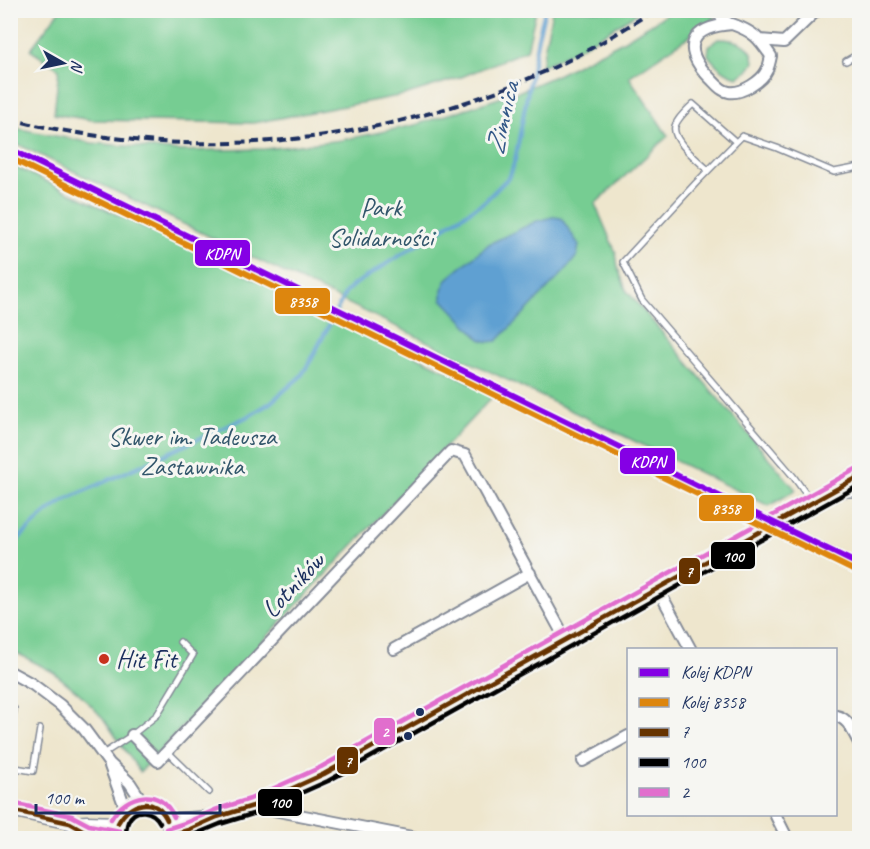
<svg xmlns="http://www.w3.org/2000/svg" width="870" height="849" font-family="Caveat,sans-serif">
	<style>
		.green { fill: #76cd92; stroke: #487e78; stroke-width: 1.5 }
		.water { fill: #5ea0d2; stroke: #3c6898; stroke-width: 1.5 }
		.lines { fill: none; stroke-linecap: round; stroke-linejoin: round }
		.stream { stroke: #5ea0d2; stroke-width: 4 }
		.service-casing { stroke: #848a96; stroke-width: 8 }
		.pedestrian-casing { stroke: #848a96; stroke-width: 10 }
		.minor-casing { stroke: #848a96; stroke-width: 14 }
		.tertiary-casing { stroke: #848a96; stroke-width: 15 }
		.service { stroke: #fff; stroke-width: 5 }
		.pedestrian { stroke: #fff; stroke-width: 8 }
		.minor { stroke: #fff; stroke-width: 10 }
		.tertiary { stroke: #fff; stroke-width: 12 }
		.rail { stroke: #1b2f5e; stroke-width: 4; stroke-dasharray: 9 4.5; stroke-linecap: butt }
		.bus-1-casing { stroke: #f6f6f2; stroke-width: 9 }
		.bus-2-casing { stroke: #f6f6f2; stroke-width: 9 }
		.bus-3-casing { stroke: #f6f6f2; stroke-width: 9 }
		.bus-1 { stroke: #630; stroke-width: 4.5 }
		.bus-2 { stroke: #000; stroke-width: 4.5 }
		.bus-3 { stroke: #e16ecd; stroke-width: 4.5 }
		.rail-1-casing { stroke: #f6f6f2; stroke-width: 10 }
		.rail-2-casing { stroke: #f6f6f2; stroke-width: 10 }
		.rail-1 { stroke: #8500e5; stroke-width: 6 }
		.rail-2 { stroke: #dd860e; stroke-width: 6 }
		.poi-dot { fill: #c8321e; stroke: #f6f6f2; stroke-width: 2 }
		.bus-dot { fill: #1b2f5e; stroke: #f6f6f2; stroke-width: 2 }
		.labels { text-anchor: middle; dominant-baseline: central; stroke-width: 6; stroke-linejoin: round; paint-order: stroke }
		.park-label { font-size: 26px; fill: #32566b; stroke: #f6f6f2 }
		.street-label { font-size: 26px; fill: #1b2f5e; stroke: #f6f6f2 }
		.poi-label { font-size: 26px; fill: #1b2f5e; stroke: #f6f6f2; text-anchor: start }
		.water-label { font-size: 27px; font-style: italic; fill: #325787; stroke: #f6f6f2 }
		.line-badge { stroke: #f6f6f2; stroke-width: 2 }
		.badge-label { font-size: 16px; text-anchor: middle; font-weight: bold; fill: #fff }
	</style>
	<rect width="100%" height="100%" fill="#f6f6f2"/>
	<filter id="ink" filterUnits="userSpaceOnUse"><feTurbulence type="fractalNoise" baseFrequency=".0167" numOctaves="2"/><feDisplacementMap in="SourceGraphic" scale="12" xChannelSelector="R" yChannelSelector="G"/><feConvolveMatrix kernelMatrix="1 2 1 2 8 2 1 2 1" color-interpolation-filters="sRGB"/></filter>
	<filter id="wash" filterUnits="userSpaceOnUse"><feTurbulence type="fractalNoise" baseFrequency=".008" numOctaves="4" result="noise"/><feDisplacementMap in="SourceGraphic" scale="24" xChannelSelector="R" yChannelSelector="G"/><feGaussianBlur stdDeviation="1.35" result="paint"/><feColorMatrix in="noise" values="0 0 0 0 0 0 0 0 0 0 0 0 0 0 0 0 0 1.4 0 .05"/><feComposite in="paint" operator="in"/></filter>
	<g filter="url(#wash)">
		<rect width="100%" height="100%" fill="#eee6cd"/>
		<path class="green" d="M60,10H536V11L527,50L459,78L404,95L253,123L92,120L54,114L59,69L30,50Z
			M552,11V10L640,11C609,31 576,52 541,66Z
			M672,11H699L716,18L629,77L668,136L595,204L616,253L618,268L626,290L796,490L769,506L11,141L10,127L92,143L180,151L265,149L342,140L415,125L518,92L559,74L623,41Z
			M718,39C734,39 753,43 754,62L748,71L738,77C725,74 716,66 708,55L709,46Z
			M11,165L325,312L495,394L140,772L103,718L80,694L53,672L11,650Z"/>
		<path class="water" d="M553,217L561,218L579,245L577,256L565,271L497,341L488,342L480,339L442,299V290L447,279L489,244L537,221Z"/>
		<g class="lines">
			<path class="stream" d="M10,547C29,530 45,511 67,499L249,416L270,403L301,376L311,360L346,292L352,286L484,202L510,176L515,160L538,37L545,10"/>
		</g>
	</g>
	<g filter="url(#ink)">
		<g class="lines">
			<g class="service-casing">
				<path id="service" d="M846,61L860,53
					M708,170C699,161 671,140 675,126C678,117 687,110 693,104L736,142
					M811,501L793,476L642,300L623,262L696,183L742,136L777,148L834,172L860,167
					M10,735L14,709
					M167,751L209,792
					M103,754L132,735L157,715L193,655L180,642
					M10,767L33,771L40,729"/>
			</g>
			<g class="pedestrian-casing">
				<path id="pedestrian" d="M709,10L732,24"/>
			</g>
			<g class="minor-casing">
				<path id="minor" d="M732,24C754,32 758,37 771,56C770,61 769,66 767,70C762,81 742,94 729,92C721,91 716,84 711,79C680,48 690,27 732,24Z
					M760,40L784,42L817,10
					M658,589L691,650
					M394,649L530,573
					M10,672L32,684L60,705L84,729L109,763L130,783L143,803
					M836,716C849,718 853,733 860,744
					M132,735L158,761L451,451L465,455L566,640
					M583,761L628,736
					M110,766L126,810
					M253,806L417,838
					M775,814L787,838"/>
			</g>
			<g class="tertiary-casing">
				<path id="tertiary" d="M837,491L860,490
					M10,810L70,823L86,832L119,838
					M167,820L210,817
					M70,823L87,822L118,823
					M168,836L188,830L217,817L253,806L324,774L860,476
					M119,838C108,792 180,795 167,838"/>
			</g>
			<use href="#service" class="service"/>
			<use href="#pedestrian" class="pedestrian"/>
			<use href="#minor" class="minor"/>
			<use href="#tertiary" class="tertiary"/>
			<path class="rail" d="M10,119C185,163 375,147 539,74C579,57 617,34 654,10"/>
			<g class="bus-1-casing">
				<path id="bus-1" d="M10,810L70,823L86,832L119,838
					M118,823C130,802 155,795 167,820
					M168,836L188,830L217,817L253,806L324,774L860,476"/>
			</g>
			<g class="bus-2-casing">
				<path id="bus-2" d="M126,837C126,832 126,827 128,822C135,806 153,810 160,823
					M186,838L220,824L256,813L328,781L860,485"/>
			</g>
			<g class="bus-3-casing">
				<path id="bus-3" d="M12,803L72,816L89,825L120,831
					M111,819C127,793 160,786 174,817
					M166,829L185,823L215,810L250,799L321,767L856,469"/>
			</g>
			<use href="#bus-1" class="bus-1"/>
			<use href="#bus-2" class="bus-2"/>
			<use href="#bus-3" class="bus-3"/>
			<g class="rail-1-casing">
				<path id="rail-1" d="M10,149L860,565"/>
			</g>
			<g class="rail-2-casing">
				<path id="rail-2" d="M10,158L857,572"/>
			</g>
			<use href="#rail-1" class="rail-1"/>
			<use href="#rail-2" class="rail-2"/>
		</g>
	</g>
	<circle class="poi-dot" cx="104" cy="659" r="6"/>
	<g class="bus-dot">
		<circle cx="420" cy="712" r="5"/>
		<circle cx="408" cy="736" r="5"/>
	</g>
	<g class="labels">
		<g class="park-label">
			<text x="381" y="207">Park<tspan x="381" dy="30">Solidarności</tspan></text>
			<text x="192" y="436">Skwer im. Tadeusza<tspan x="192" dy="30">Zastawnika</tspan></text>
		</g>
		<g class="street-label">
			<text transform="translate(293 585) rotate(-47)">Lotników</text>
		</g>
		<g class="poi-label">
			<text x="116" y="659">Hit Fit</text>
		</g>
		<g class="water-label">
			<text transform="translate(502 118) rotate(-77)">Zimnica</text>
		</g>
	</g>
	<g class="line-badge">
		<rect x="194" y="239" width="57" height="28" rx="6" fill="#8500e5"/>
		<rect x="274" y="287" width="57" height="28" rx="6" fill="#dd860e"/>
		<rect x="619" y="447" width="57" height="28" rx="6" fill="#8500e5"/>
		<rect x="698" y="494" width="57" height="28" rx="6" fill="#dd860e"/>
		<rect x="710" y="541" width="46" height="29" rx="6" fill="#000"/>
		<rect x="678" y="557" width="23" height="28" rx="6" fill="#630"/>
		<rect x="373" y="717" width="23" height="29" rx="6" fill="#e16ecd"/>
		<rect x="336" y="746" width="23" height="29" rx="6" fill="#630"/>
		<rect x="257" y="788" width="46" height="29" rx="6" fill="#000"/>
	</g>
	<g class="badge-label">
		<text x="222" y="259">KDPN</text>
		<text x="303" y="307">8358</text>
		<text x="648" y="467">KDPN</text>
		<text x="726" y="514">8358</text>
		<text x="733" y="562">100</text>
		<text x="689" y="577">7</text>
		<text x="385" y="737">2</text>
		<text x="348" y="767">7</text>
		<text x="280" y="808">100</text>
	</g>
	<rect width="870" height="849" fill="none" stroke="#f6f6f2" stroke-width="36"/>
	<rect x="627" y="648" width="210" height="168" fill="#f6f6f2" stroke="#9ea6b7" stroke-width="1.5"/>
	<rect x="639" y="668" width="30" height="9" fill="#8500e5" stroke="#9ea6b7" stroke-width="1.5"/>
	<text x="681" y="678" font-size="18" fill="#1b2f5e">Kolej KDPN</text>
	<rect x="639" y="698" width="30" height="9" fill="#dd860e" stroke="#9ea6b7" stroke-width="1.5"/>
	<text x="681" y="708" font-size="18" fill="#1b2f5e">Kolej 8358</text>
	<rect x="639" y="728" width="30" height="9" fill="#663300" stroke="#9ea6b7" stroke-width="1.5"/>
	<text x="681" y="738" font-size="18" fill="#1b2f5e">7</text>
	<rect x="639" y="758" width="30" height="9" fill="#000000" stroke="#9ea6b7" stroke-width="1.5"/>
	<text x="681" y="768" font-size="18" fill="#1b2f5e">100</text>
	<rect x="639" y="788" width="30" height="9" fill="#e16ecd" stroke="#9ea6b7" stroke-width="1.5"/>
	<text x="681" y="798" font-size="18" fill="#1b2f5e">2</text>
	<g transform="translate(63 63) rotate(99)" stroke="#f6f6f2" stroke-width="4.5" paint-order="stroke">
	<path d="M0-4.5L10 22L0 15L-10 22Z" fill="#1b2f5e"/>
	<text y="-9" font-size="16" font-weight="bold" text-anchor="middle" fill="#1b2f5e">N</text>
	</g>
	<path d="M36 804v9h184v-9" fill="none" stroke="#1b2f5e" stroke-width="3"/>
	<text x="45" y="804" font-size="18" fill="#1b2f5e" stroke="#f6f6f2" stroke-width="4.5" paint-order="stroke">100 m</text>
</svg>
